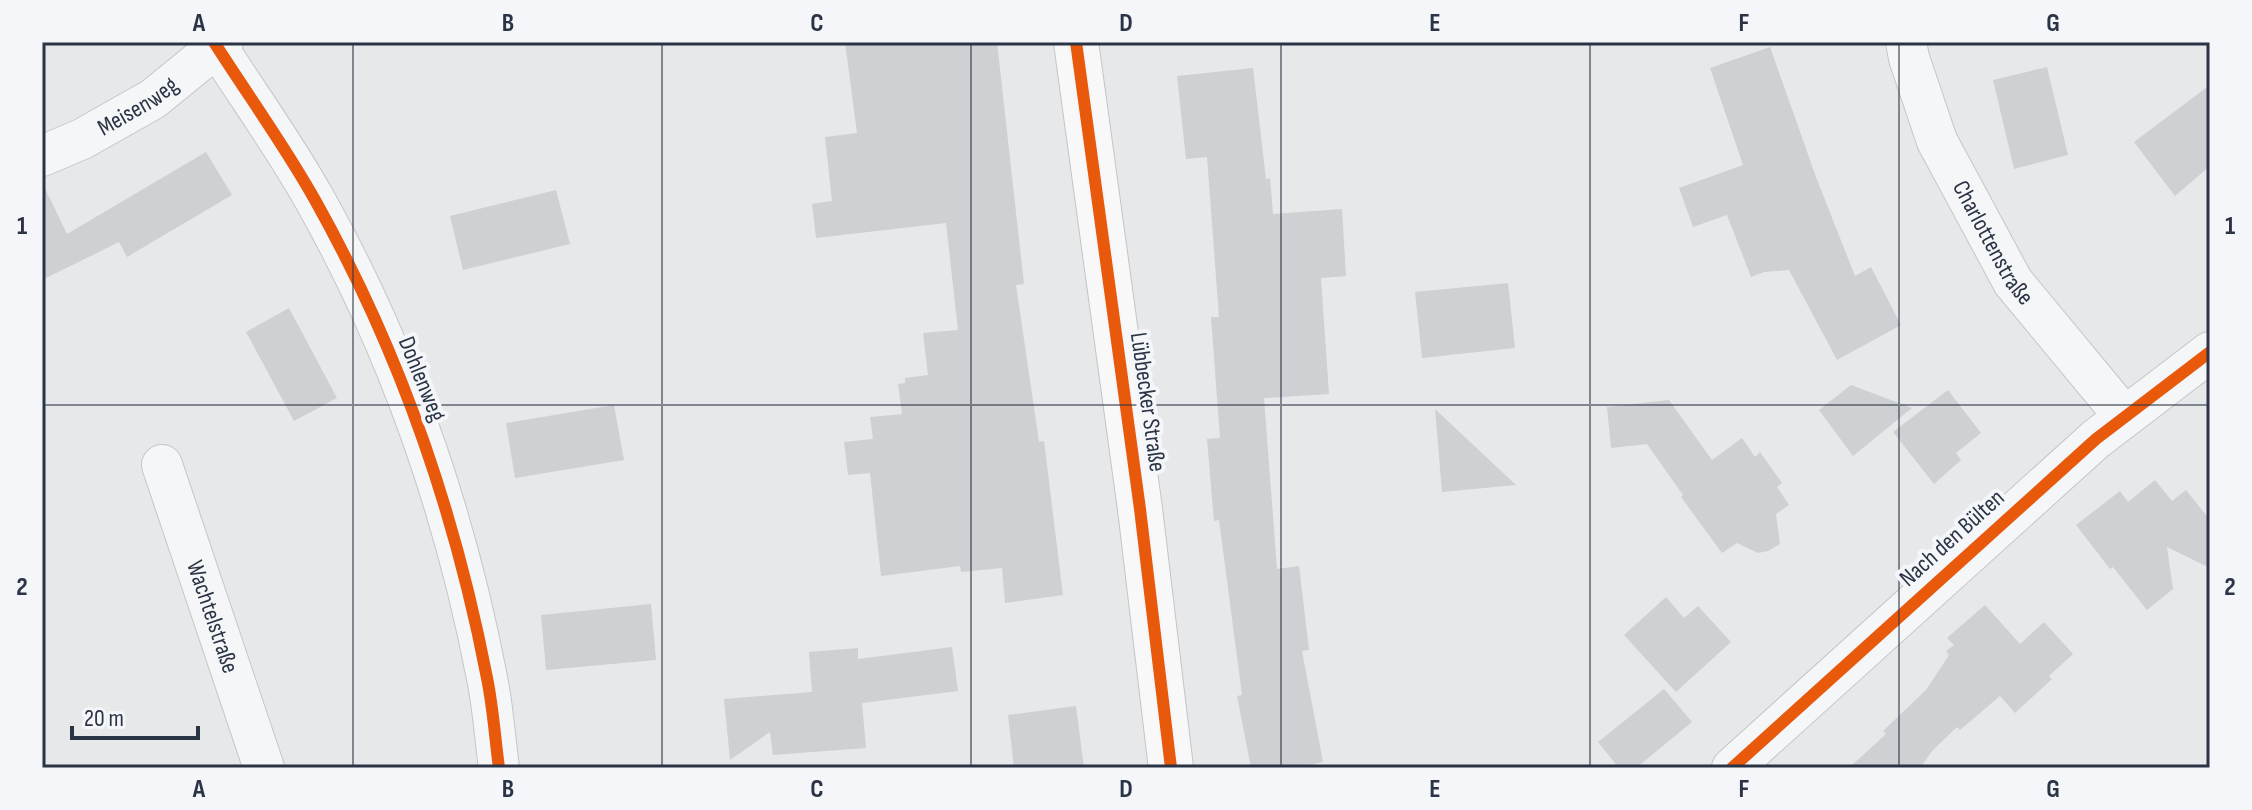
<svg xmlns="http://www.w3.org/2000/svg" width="2252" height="810" font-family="'Sofia Sans Condensed',sans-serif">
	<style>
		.building { fill: #ced0d3 }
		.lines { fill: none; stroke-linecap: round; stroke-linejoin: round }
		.street-casing { stroke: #c4c6c8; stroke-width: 42 }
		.primary-casing { stroke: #c2c5c8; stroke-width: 46 }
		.street { stroke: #f5f6f7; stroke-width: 40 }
		.primary { stroke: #f8f8f8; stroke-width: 44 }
		.cycleway-casing { stroke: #f4f6f9; stroke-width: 17 }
		.cycleway { stroke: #e8590c; stroke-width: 12 }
		.grid { fill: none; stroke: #2b3445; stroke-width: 2; stroke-opacity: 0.55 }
		.labels { text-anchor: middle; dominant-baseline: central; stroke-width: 8; stroke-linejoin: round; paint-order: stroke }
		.street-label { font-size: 24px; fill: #2b3445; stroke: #f4f6f9 }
		.neatline { fill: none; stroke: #2b3445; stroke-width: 3 }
		.grid-label { font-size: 26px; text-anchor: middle; font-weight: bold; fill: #2b3445 }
	</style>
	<rect width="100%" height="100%" fill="#e6e8ea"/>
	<path class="building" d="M845,42H997L1024,284L1016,285L1039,442L1044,441L1063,595L1005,603L1002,568L961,572L960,566L881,576L870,473L848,475L844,442L873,439L870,417L902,414L898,384L905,383V378L928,375L923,333L958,330L946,223L816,238L812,204L832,201L825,137L857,133Z
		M1770,47L1816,177L1855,276L1871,267L1901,325L1837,360L1789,270L1764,272L1751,277L1727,215L1693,227L1679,188L1743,165L1710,68Z
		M2047,67L2068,155L2014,169L1993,80Z
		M1253,68L1266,179L1270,178L1273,214L1342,209L1346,276L1321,278L1329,394L1264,398L1277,569L1299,566L1309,650L1302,651L1323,762L1294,768H1251L1237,696L1242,695L1219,520L1214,521L1207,439L1220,438L1211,317H1219L1207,157L1186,159L1177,76Z
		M2210,85V166L2175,196L2134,142Z
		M206,152L232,195L127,257L119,242L42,280V182L67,234Z
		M556,190L570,244L463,270L450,216Z
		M1508,283L1515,348L1422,358L1415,292Z
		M289,308L337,398L294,421L246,332Z
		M1851,385L1912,408L1853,456L1819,410Z
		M1948,390L1981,433L1956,453L1961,460L1934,484L1893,432Z
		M1669,400L1712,460L1742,438L1755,457L1760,452L1782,483L1777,487L1789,505L1776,514L1780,544L1768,551L1758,553L1737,543L1722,553L1681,497L1683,495L1647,444L1611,448L1607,407Z
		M614,405L624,460L515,478L506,423Z
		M1435,409L1516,485L1442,492Z
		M2155,480L2172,501L2186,490L2210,520V568L2167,547L2173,589L2147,610L2113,567L2110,569L2076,525L2120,491L2128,502Z
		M1666,597L1684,618L1698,606L1731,642L1676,692L1624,635Z
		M651,604L656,660L546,670L541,615Z
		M1985,605L2020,644L2044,622L2073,654L2049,676L2052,679L2015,713L2000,696L1960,730L1957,727L1933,750L1920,768H1849L1886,734L1883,731L1926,690L1949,655L1946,651L1954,645L1947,638Z
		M952,647L958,691L862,703L866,748L773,755L770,732L730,760L724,699L812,692L809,652L858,648V659Z
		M1664,689L1692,722L1636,768H1619L1598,742Z
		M1076,706L1084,768H1014L1008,715Z"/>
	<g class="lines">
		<g class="street-casing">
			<g id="street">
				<path d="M214,42C247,94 285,146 315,200C398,348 455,512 487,678C493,707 495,738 499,768"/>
				<path id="s1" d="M1906,42L1909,58L1937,141L2013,282L2124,416"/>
				<path id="s2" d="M42,156L82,139L153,99L223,42"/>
				<path id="s3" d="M162,465L264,768"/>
				<path d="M1732,768L2096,439L2210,352"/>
			</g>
		</g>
		<g class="primary-casing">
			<path id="primary" d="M1076,42L1140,509L1171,768"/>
		</g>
		<use href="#street" class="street"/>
		<use href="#primary" class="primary"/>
		<g class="cycleway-casing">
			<path id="cycleway" d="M214,42C247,94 285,146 315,200C398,348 455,512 487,678C493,707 495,738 499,768
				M1076,42L1140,509L1171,768
				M1732,768L2096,439L2210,352"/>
		</g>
		<use href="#cycleway" class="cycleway"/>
	</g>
	<path class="grid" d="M353,42V768M662,42V768M971,42V768M1281,42V768M1590,42V768M1899,42V768M42,405H2210"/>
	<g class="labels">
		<g class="street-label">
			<text stroke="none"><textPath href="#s2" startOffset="108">Meisenweg</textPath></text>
			<text stroke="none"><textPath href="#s1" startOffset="220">Charlottenstraße</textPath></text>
			<text transform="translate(422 379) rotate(68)">Dohlenweg</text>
			<text transform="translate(1148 402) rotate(82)">Lübbecker Straße</text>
			<text transform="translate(1952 538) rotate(-42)">Nach den Bülten</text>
			<text stroke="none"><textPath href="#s3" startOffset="160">Wachtelstraße</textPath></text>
		</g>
	</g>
	<rect width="2252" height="810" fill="none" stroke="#f4f6f9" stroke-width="88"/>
	<path d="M72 726v12h126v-12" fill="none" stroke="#2b3445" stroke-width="4"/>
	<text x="84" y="726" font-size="24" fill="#2b3445" stroke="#f4f6f9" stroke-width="6" paint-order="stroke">20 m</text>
	<rect x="44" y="44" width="2164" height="722" class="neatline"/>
	<g class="grid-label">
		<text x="199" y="31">A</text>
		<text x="508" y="31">B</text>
		<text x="817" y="31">C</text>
		<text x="1126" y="31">D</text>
		<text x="1435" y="31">E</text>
		<text x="1744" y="31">F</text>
		<text x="2053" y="31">G</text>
		<text x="22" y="234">1</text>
		<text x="2230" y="234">1</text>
		<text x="22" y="595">2</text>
		<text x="2230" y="595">2</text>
		<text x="199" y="797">A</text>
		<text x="508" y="797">B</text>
		<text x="817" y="797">C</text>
		<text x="1126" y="797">D</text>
		<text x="1435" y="797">E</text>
		<text x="1744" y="797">F</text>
		<text x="2053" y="797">G</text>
	</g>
</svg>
